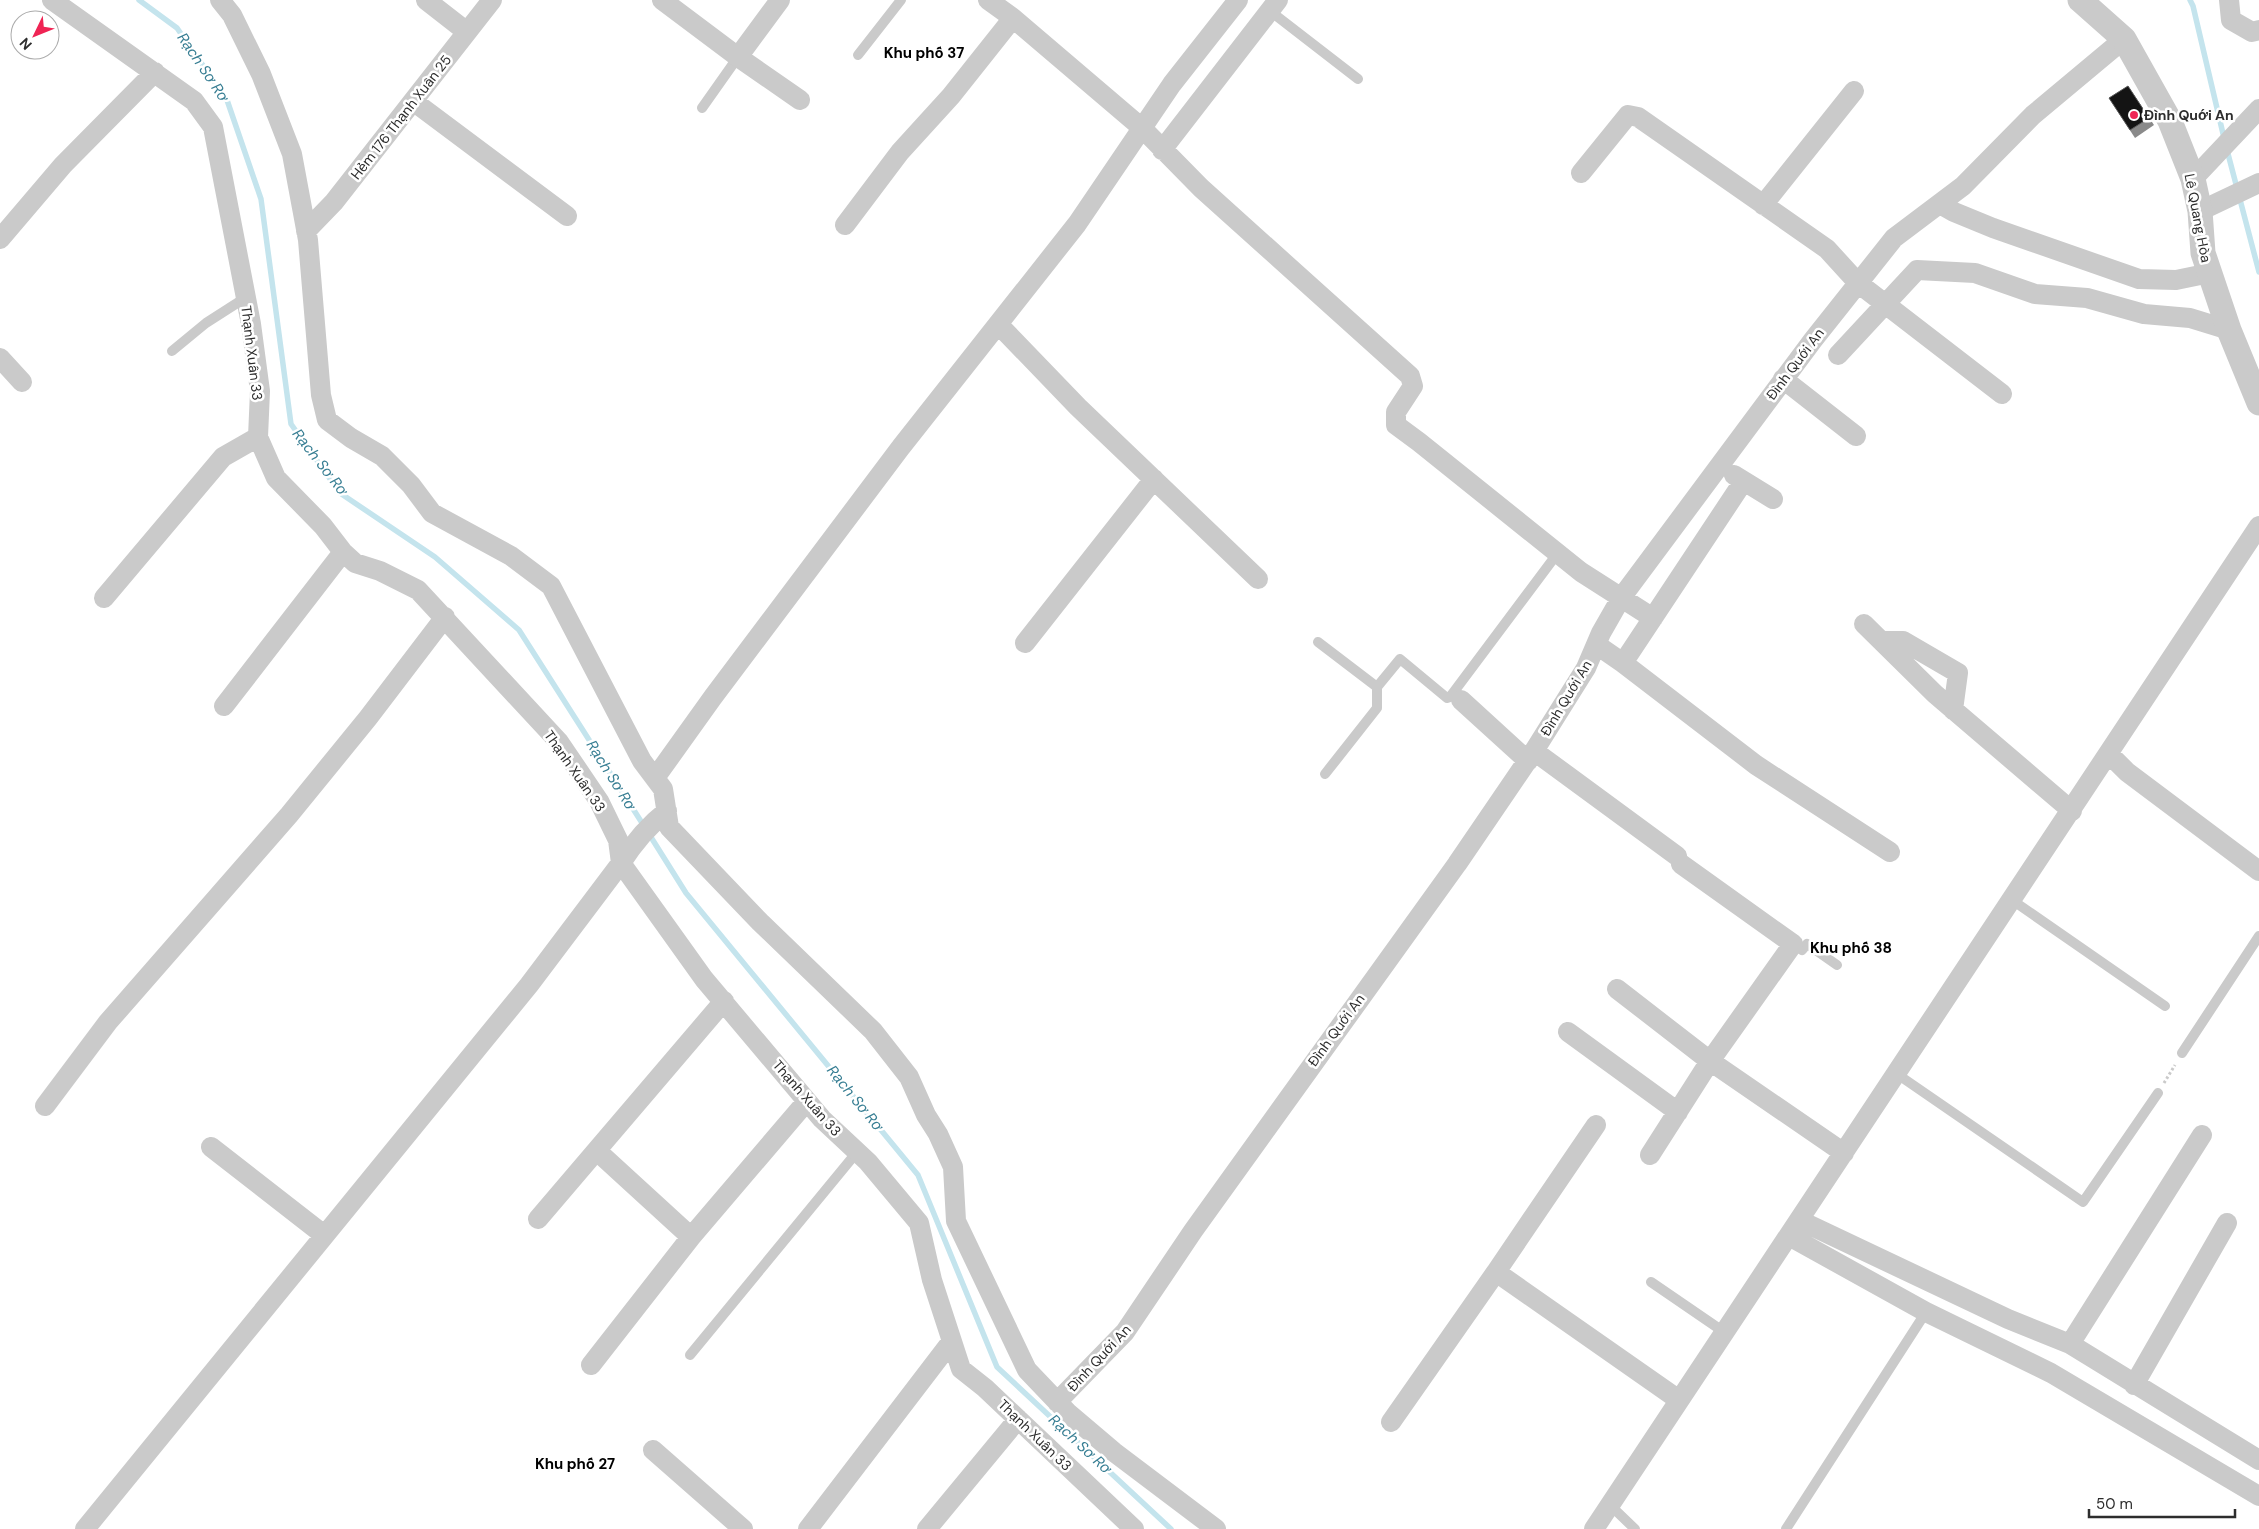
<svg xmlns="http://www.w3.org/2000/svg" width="2259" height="1529" font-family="'DM Sans',sans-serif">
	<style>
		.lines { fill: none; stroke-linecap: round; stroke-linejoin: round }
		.stream { stroke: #c4e4ed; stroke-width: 5.5 }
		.path { stroke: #cacaca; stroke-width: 3; stroke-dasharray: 2.5 2.5; stroke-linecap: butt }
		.service { stroke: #cacaca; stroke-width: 10 }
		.minor { stroke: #cacaca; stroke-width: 20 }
		.tertiary { stroke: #cacaca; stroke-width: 25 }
		.wall { fill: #8a8a8a }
		.building { fill: #141414; stroke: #5a5a5a }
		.poi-dot { fill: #ef2454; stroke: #fff; stroke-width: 2 }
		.labels { text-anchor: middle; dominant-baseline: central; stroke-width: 5; stroke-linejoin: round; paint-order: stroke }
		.poi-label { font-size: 14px; font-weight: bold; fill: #2d2d2d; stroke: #fff; text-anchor: start }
		.street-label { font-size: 14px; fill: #2d2d2d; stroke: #fff }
		.neighbourhood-label { font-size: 15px; font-weight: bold; fill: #000; stroke: #fff }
		.water-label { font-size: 15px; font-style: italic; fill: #377e93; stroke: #fff }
	</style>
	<rect width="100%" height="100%" fill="#fff"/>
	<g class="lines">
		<path class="stream" d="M139,0L177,28L227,100L261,199L291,424L340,493L435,557L519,630L644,826
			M2190,0L2193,6L2224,138
			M2227,150L2259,272
			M649,834L686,893L918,1175L997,1367L1171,1529"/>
		<path class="path" d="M2164,1083L2175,1065"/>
		<path class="service" d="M1270,11L1358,79
			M858,55L901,0
			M702,108L738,57
			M172,351L206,323L245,298
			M1318,642L1377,687
			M1325,774L1377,708V687L1400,659L1447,698L1450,697L1557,554
			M2012,900L2165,1006
			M1793,944L1802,950L1807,944L1837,965
			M2182,1053L2259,936
			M1897,1074L2083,1202L2158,1093
			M1651,1282L1724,1332
			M690,1355L857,1152
			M1610,1505L1635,1529
			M1786,1529L1926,1312"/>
		<path class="minor" d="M52,0L194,101L213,127L251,324L260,391L258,437L276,478L323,526L343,552L355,563L380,571L418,590L559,742L599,801L618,840L621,863L704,979L822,1119L868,1162L919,1223L932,1280L961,1369L985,1388L1134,1529
			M220,0L232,15L261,74L292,154L308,240L321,395L327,420L351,438L382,456L411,485L432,513L511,556L551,586L642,761L663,789L669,827L760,922L873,1031L909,1077L926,1115L938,1134L953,1167L956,1221L1027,1370L1068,1413L1114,1452L1216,1529
			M426,0L467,32
			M662,0L738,57
			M780,0L738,57L800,100
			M988,0L1013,18L1142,128L1201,188L1410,376L1413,386L1396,412V425L1419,442L1581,572L1653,618
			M2229,0L2231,20L2252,32L2259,30
			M413,101L567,216
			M1162,150L1278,0
			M1581,173L1628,115L1638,117L1827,249L1858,283L2002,394
			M2193,179L2259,109
			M1940,204L1954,212L1993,228L2139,279L2176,280L2210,273
			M1763,205L1854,91
			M2200,211L2259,183
			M845,225L900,152L951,96L1013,18
			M306,231L334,202L492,0
			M0,239L63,165L155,72
			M998,324L1078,407L1258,579
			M1838,355L1917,270L1975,273L2035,294L2087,298L2144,314L2190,318L2229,330
			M0,358L22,382
			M1783,379L1856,436
			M1734,475L1773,499
			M104,598L223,457L258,437
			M1864,624L1935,694L2072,811
			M1882,641H1903L1958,673L1953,710
			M1025,643L1154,479
			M1597,645L1623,663L1743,482
			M1623,663L1756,765L1890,852
			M1461,700L1528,761
			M224,706L343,552
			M1534,751L1677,856
			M2109,754L2127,772L2259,871
			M655,778L713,697L901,447L1077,224L1172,84L1238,0
			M1681,864L1793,944L1710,1061L1844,1153
			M1617,989L1710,1061L1650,1155
			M1568,1032L1678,1112
			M45,1106L108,1022L289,815L368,718L445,617
			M211,1147L324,1235
			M597,1151L691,1237
			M538,1219L724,1001
			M1799,1220L2008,1319L2070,1344L2259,1460
			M1789,1236L1926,1312L2051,1373L2259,1496
			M1496,1272L1596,1125
			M2070,1344L2202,1135
			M591,1365L691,1237L807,1101
			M2134,1385L2227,1223
			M1057,1402L1125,1332L1193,1231L1457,864L1534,751L1586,668L1601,633L1621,598L1813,340L1894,238L1963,186L2033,115L2124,39
			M1391,1422L1496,1272L1679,1400
			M653,1450L743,1529
			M85,1529L529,985L621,863C633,844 649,825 667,811
			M808,1529L951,1342
			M927,1529L1018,1419
			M1594,1529L2259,526"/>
		<path class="tertiary" d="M2080,0L2124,39L2170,121L2193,179L2200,211L2203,253L2229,330L2259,403"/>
	</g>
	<path class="wall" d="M2128,86L2154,125L2135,138L2109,98Z"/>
	<path class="building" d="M2128,86L2149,118L2130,130L2109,98Z"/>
	<circle class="poi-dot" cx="2134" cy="115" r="5"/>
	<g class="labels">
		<g class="poi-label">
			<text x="2144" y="115">Đình Quới An</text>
		</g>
		<g class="street-label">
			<text transform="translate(401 117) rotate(-52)">Hẻm 176 Thạnh Xuân 25</text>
			<text transform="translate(2198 218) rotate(79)">Lê Quang Hòa</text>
			<text transform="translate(252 353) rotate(83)">Thạnh Xuân 33</text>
			<text transform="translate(1795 364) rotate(-53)">Đình Quới An</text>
			<text transform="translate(1566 698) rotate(-59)">Đình Quới An</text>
			<text transform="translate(575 771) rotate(55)">Thạnh Xuân 33</text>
			<text transform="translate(1336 1030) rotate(-54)">Đình Quới An</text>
			<text transform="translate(807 1098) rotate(49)">Thạnh Xuân 33</text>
			<text transform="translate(1099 1358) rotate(-47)">Đình Quới An</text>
			<text transform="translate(1035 1435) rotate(44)">Thạnh Xuân 33</text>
		</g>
		<g class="neighbourhood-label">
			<text x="924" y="53">Khu phố 37</text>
			<text x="1851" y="948">Khu phố 38</text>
			<text x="575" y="1464">Khu phố 27</text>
		</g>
		<g class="water-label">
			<text transform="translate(203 67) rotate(56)">Rạch Sơ Rơ</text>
			<text transform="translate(320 462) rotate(52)">Rạch Sơ Rơ</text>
			<text transform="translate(611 775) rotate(58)">Rạch Sơ Rơ</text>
			<text transform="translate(855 1098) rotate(51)">Rạch Sơ Rơ</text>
			<text transform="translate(1080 1444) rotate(43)">Rạch Sơ Rơ</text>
		</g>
	</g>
	<g transform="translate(35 35) rotate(227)"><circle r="24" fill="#ffffff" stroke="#ababab"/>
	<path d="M0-4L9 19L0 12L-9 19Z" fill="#ef2454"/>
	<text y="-8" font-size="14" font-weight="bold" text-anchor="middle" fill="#2d2d2d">N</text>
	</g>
	<path d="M2089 1509v8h146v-8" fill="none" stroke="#2d2d2d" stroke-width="2.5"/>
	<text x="2096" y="1509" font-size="15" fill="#2d2d2d" stroke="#ffffff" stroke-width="4" paint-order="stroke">50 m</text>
</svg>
